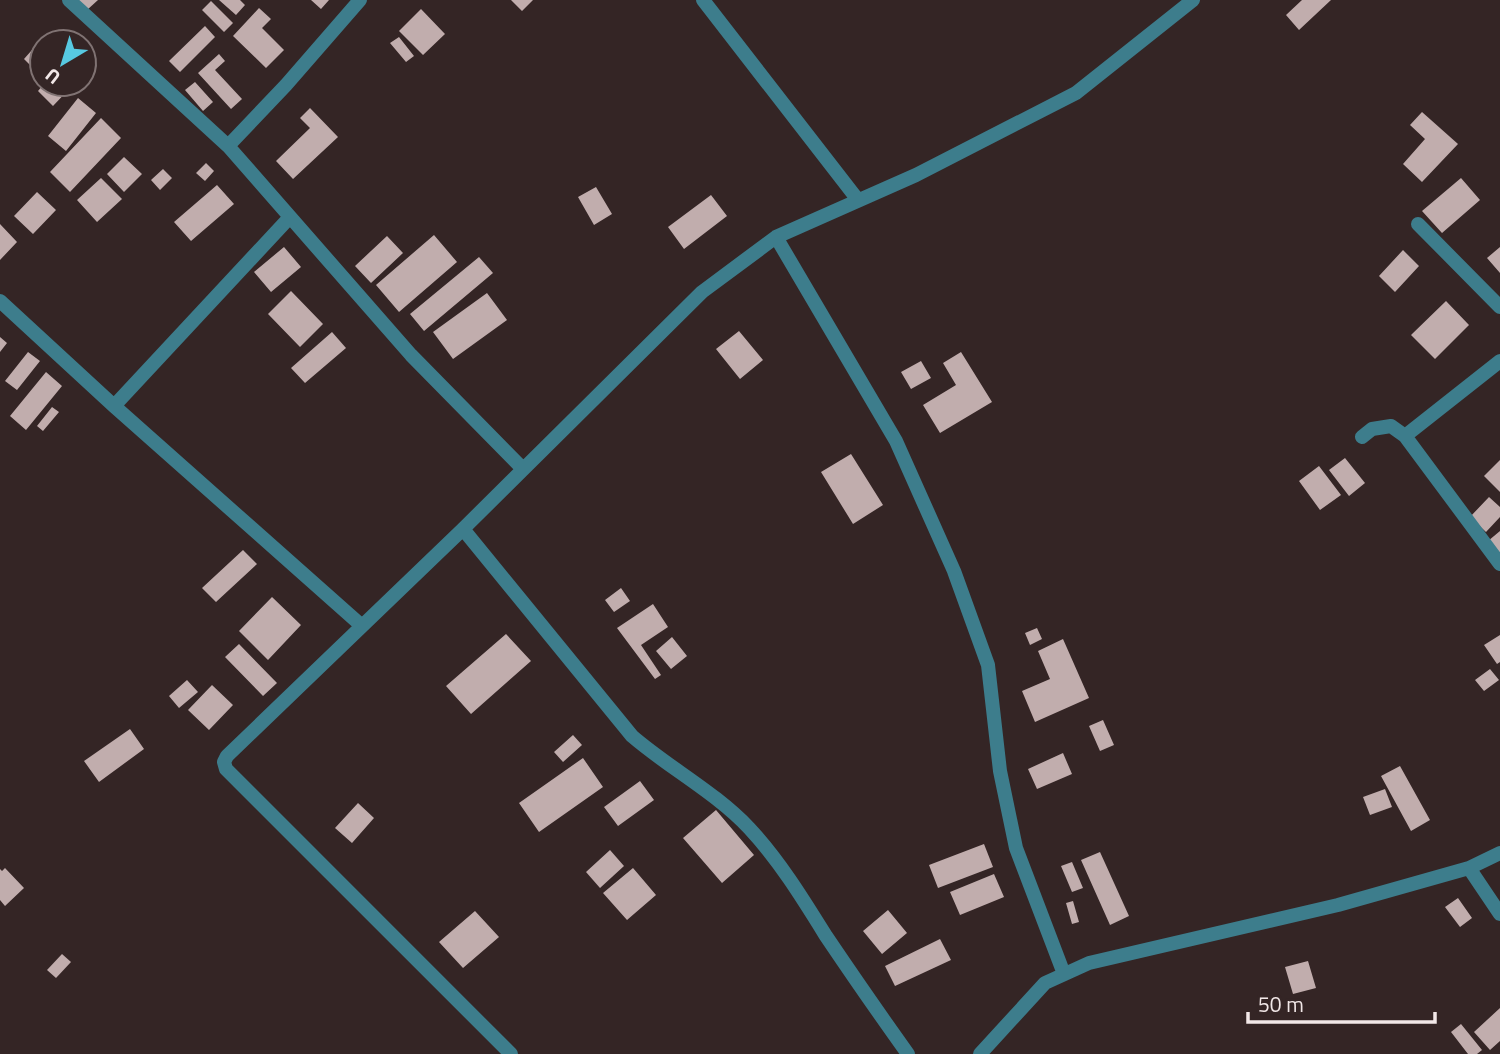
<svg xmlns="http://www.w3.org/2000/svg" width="1500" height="1054" font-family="'Titillium Web',sans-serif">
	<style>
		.building { fill: #c1adad }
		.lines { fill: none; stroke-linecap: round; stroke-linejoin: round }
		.street { stroke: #3d7d8c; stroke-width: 14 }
	</style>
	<rect width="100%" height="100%" fill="#342525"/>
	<path class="building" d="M78,0H98L87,10Z
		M219,0H240L245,5L236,15Z
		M311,0H329L321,9Z
		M511,0H533L522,11Z
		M1302,0H1331L1299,30L1286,15Z
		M211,1L233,23L224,32L202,10Z
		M259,8L271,19L262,28L284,50L266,68L233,36Z
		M421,9L445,34L423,55L399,31Z
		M205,26L215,37L180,72L169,61Z
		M399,37L414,56L406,62L390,43Z
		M39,42L42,44V72L40,75L24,59Z
		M219,54L225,61L215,70L242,99L231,109L198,73Z
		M195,82L213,102L203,111L185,90Z
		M44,84H70L72,86L53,106L38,91Z
		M78,98L96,113L66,151L48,136Z
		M310,108L338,137L293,179L276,161L310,128L300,118Z
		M1422,112L1458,144L1422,182L1403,164L1425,139L1410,125Z
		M101,118L121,138L70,192L50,172Z
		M124,157L142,174L124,192L107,174Z
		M206,163L214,171L205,181L196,173Z
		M163,169L172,178L160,190L151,180Z
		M101,178L122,199L97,222L77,200Z
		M1461,178L1480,200L1442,233L1422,211Z
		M217,185L234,204L191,241L174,222Z
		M596,187L612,214L594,225L578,197Z
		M37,192L56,210L33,234L14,216Z
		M711,195L727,216L684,249L668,227Z
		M0,224L17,242L0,260Z
		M434,235L457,262L399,312L376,285Z
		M387,236L403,253L371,283L355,266Z
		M284,247L301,267L271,292L254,272Z
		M1500,247V273L1487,258Z
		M1403,250L1419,266L1395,292L1379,276Z
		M479,257L493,273L424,331L410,314Z
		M291,291L323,324L300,347L268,314Z
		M487,293L507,320L453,359L433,332Z
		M1446,301L1469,325L1435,359L1411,335Z
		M739,331L763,360L740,379L716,349Z
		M332,332L346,348L305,383L291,368Z
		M0,337L7,343L0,352Z
		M28,352L40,361L17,390L5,381Z
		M961,352L992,402L940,433L923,405L956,385L943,363Z
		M921,361L931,378L911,389L901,372Z
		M46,372L62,386L26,430L10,416Z
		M52,407L59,412L43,431L37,426Z
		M851,454L883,505L853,524L821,472Z
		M1345,458L1365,483L1349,496L1329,470Z
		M1500,460V492L1484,476Z
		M1319,466L1341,495L1320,510L1299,481Z
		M1489,497L1500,507V517L1486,532L1470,517Z
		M1500,531V555L1488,541Z
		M243,550L257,564L216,602L202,588Z
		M621,588L630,601L614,612L605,600Z
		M272,597L301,625L268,660L239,631Z
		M653,604L668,627L641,645L661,675L655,679L617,628Z
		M1037,628L1042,639L1030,645L1025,633Z
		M506,634L531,661L471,714L446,686Z
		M1500,635V662L1497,664L1484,645Z
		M672,637L687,656L671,669L656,651Z
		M1063,639L1089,698L1035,722L1022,691L1050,679L1038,651Z
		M239,644L277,683L263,696L225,657Z
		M1490,669L1499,680L1484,691L1475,680Z
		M187,680L198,692L179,708L169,696Z
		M212,685L233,705L209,730L188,710Z
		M1103,720L1114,745L1100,751L1089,726Z
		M130,729L144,749L99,782L84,761Z
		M573,735L582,745L563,762L554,752Z
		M1063,753L1072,774L1037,789L1028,769Z
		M583,758L603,787L539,832L519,803Z
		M1400,766L1430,820L1411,831L1381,776Z
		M640,781L654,800L618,826L604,807Z
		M1385,789L1392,807L1370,815L1363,797Z
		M358,803L374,818L352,843L335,828Z
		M716,810L754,855L722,883L683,838Z
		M984,844L993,867L938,888L929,865Z
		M610,850L624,866L600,888L586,872Z
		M1100,852L1129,916L1110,925L1081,860Z
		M1072,862L1083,888L1072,892L1061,866Z
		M5,868L24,888L5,906L0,900V869L2,871Z
		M633,868L656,895L627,920L603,893Z
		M994,874L1004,897L960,915L950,892Z
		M1458,898L1472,918L1460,927L1445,907Z
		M1073,901L1079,922L1072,924L1066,903Z
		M888,910L907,933L882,954L863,931Z
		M475,911L499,937L463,968L439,942Z
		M940,939L951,960L895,986L885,966Z
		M62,954L71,962L56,978L47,970Z
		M1308,961L1316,988L1293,994L1285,967Z
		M1500,1008V1041L1490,1050L1474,1032Z
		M1461,1024L1482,1050L1477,1054H1468L1451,1032Z"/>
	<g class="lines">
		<path class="street" d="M69,0L228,146L411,355L523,469
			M703,0L858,200
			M228,146L286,85L360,0
			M1418,224L1500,307
			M776,237L896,441L954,571L988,665L1000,771L1016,848L1064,974
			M0,301L114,406L362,626
			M1500,361L1405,436L1500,564
			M114,406L290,217
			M1362,437L1372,429L1391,426L1405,436
			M463,529L632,736C669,768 715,792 749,828C779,860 803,899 826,936C853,976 880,1015 908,1054
			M1469,868L1500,914
			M511,1054L226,769L224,762L227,756L463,529L702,292L776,237L916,175L1076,93L1193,0
			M980,1054L1045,983L1089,963L1338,905L1469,868L1500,853"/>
	</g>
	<g transform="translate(63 63) rotate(218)"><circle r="33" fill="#342525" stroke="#807373" stroke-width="2"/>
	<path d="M0-5L12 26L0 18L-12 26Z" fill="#57c9e1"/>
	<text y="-10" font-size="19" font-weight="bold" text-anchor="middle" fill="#f2e8e8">U</text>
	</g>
	<path d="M1248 1012v10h187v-10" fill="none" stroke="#f2e8e8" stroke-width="3.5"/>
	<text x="1258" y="1012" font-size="21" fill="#f2e8e8" stroke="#342525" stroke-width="5" paint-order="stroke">50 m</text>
</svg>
